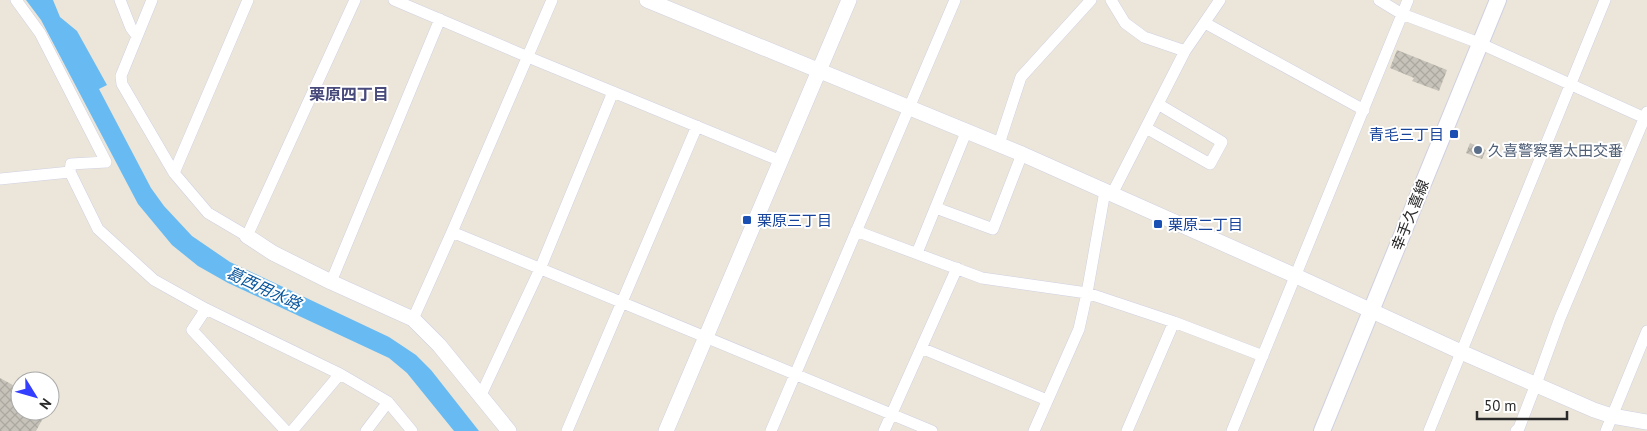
<svg xmlns="http://www.w3.org/2000/svg" width="1647" height="431" font-family="'PT Sans','Noto Sans JP',sans-serif">
	<style>
		.water { fill: #68bbf2 }
		.building { fill: url(#building-cross-hatch) }
		.lines { fill: none; stroke-linecap: round; stroke-linejoin: round }
		.minor-casing { stroke: #cfd0e2; stroke-width: 12 }
		.tertiary-casing { stroke: #cfd0e2; stroke-width: 16 }
		.secondary-casing { stroke: #cfd0e2; stroke-width: 18 }
		.minor { stroke: #fff; stroke-width: 11 }
		.tertiary { stroke: #fff; stroke-width: 15 }
		.secondary { stroke: #fff; stroke-width: 16 }
		.transit-dot { fill: #1a4fb4; stroke: #fff; stroke-width: 2 }
		.service-dot { fill: #5c6f8a; stroke: #fff; stroke-width: 2 }
		.labels { text-anchor: middle; dominant-baseline: central; stroke-width: 4; stroke-linejoin: round; paint-order: stroke }
		.transit-label { font-size: 15px; fill: #164399; stroke: #fff; text-anchor: start }
		.service-label { font-size: 15px; fill: #4e5e75; stroke: #fff; text-anchor: start }
		.street-label { font-size: 15px; fill: #292929; stroke: #fff }
		.neighbourhood-label { font-size: 16px; font-weight: bold; fill: #484a7b; stroke: #fff }
		.water-label { font-size: 16px; font-style: italic; fill: #09569d; stroke: #fff }
	</style>
	<defs>
		<pattern id="building-cross-hatch" width="8" height="8" patternUnits="userSpaceOnUse" patternTransform="scale(1.25)"><rect width="8" height="8" fill="#c7c3ba"/><path d="M0 0l8 8M0 8l8-8" fill="none" stroke="#aba8a0"/></pattern>
	</defs>
	<rect width="100%" height="100%" fill="#ece6da"/>
	<path class="water" d="M26,0H53L60,17L77,31L107,85L99,89L151,188L164,206L192,236L230,262L389,337L416,355L431,370L479,431H454L407,373L389,358L228,283L198,266L172,245L138,204L41,20Z"/>
	<path class="building" d="M1397,50L1447,70L1439,91L1412,81L1414,78L1390,68Z
		M1470,143L1486,150L1482,159L1466,153Z
		M0,378L20,389V411H47L36,431H0Z"/>
	<g class="lines">
		<g class="minor-casing">
			<path id="minor" d="M16,0L40,33L106,162L71,164L70,172L98,229L154,280L206,309L340,374L388,402L412,431
				M120,0L131,28L137,36
				M152,0L121,76L122,84L174,173L208,213L247,236L355,0
				M394,0L528,57L781,161
				M1111,0L1125,23L1144,37L1185,51
				M1379,0L1402,14L1479,43L1647,119
				M1205,23L1364,110
				M1146,128L1210,164L1222,142L1158,104
				M999,144L1021,77L1091,0
				M174,173L248,0
				M0,179L70,172
				M1112,194L1185,51L1220,0
				M936,208L993,229L1022,154
				M856,231L982,278L1087,293L1174,322L1263,356
				M452,232L932,431
				M917,253L967,130
				M331,282L440,19
				M206,309L192,330L286,431
				M413,319L452,232L552,0
				M921,348L1047,400
				M481,395L540,269L613,92
				M292,431L340,374
				M366,431L388,402
				M567,431L697,126
				M771,431L955,0
				M884,431L957,268
				M1034,431L1079,329L1087,293L1105,191
				M1127,431L1174,322
				M1232,431L1408,0
				M1429,431L1605,0
				M1516,431L1519,428L1536,384L1560,318L1647,112
				M1606,431L1647,331"/>
		</g>
		<g class="tertiary-casing">
			<path id="tertiary" d="M647,0L1022,154L1296,276L1461,352L1594,410L1612,416L1647,422
				M247,236L273,253L331,282L413,319L439,345L509,431
				M666,431L849,0"/>
		</g>
		<g class="secondary-casing">
			<path id="secondary" d="M1322,431L1498,0"/>
		</g>
		<use href="#minor" class="minor"/>
		<use href="#tertiary" class="tertiary"/>
		<use href="#secondary" class="secondary"/>
	</g>
	<g class="transit-dot">
		<rect x="1449" y="129" width="10" height="10" rx="2.5"/>
		<rect x="742" y="215" width="10" height="10" rx="2.5"/>
		<rect x="1153" y="219" width="10" height="10" rx="2.5"/>
	</g>
	<circle class="service-dot" cx="1478" cy="150" r="5"/>
	<g class="labels">
		<g class="transit-label">
			<text x="1444" y="134" text-anchor="end">青毛三丁目</text>
			<text x="757" y="220">栗原三丁目</text>
			<text x="1168" y="224">栗原二丁目</text>
		</g>
		<g class="service-label">
			<text x="1488" y="150">久喜警察署太田交番</text>
		</g>
		<g class="street-label">
			<text transform="translate(1410 215) rotate(-68)">幸手久喜線</text>
		</g>
		<g class="neighbourhood-label">
			<text x="349" y="94">栗原四丁目</text>
		</g>
		<g class="water-label">
			<text transform="translate(264 288) rotate(25)">葛西用水路</text>
		</g>
	</g>
	<g transform="translate(35 396) rotate(127)"><circle r="24" fill="#ffffff" stroke="#a9a9a9"/>
	<path d="M0-4L9 19L0 12L-9 19Z" fill="#333eff"/>
	<text y="-8" font-size="14" font-weight="bold" text-anchor="middle" fill="#292929">N</text>
	</g>
	<path d="M1477 411v8h90v-8" fill="none" stroke="#292929" stroke-width="2.5"/>
	<text x="1484" y="411" font-size="15" fill="#292929" stroke="#ffffff" stroke-width="4" paint-order="stroke">50 m</text>
</svg>
